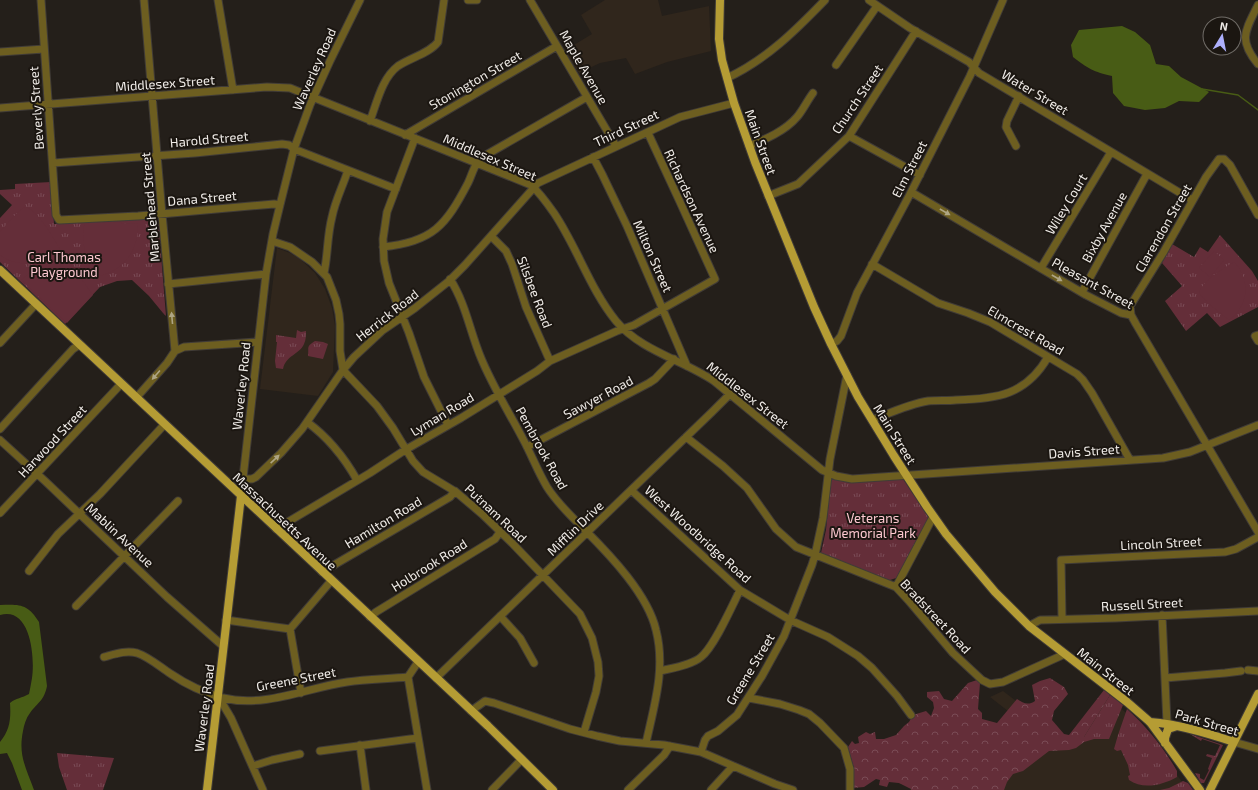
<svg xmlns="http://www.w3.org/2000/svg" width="1258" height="790" font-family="'Exo 2',sans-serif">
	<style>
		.built { fill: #30261c }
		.grass { fill: url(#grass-tufts) }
		.forest { fill: url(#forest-crowns) }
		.pitch { fill: #642e39 }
		.water { fill: #485c15 }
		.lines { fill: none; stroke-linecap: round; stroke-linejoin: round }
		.stream { stroke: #485c15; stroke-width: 1.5 }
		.minor-casing { stroke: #413c37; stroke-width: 9 }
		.major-casing { stroke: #413c37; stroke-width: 10 }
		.minor { stroke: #6d5e20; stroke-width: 7 }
		.major { stroke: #b59c34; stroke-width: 8 }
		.oneway { fill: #aea584 }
		.labels { text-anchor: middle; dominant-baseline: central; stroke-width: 4; stroke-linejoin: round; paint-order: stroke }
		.street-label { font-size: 13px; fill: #f0ece8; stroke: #1b1611 }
		.park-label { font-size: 13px; fill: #fec9d1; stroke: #1b1611 }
	</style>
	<defs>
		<pattern id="grass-tufts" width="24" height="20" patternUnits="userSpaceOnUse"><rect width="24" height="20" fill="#642e39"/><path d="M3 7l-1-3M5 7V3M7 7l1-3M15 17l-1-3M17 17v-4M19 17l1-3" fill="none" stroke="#7a4c56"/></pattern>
		<pattern id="forest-crowns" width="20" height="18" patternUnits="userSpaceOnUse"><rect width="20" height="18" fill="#642e39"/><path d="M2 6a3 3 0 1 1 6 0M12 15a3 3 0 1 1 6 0" fill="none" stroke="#7a4c56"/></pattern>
	</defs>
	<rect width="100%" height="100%" fill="#241f1a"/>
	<path class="built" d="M605,0H658L662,16L709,6L711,51L667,62L635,74L626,58L600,63L579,73L564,51L592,34L581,15Z
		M277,248L290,253L299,258L315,273L325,289L332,308L335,326L333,372L318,396L260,389Z
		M1003,691L1071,743L1106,696L1130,716L1155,745L1188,790H910L911,787L888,780L1000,740L1017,718L990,697Z"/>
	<path class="grass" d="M51,182L54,224L158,218L166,316L163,313L149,296L132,280L117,281L100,287L65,324L0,262V218L12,205L0,194V190L15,189V184Z
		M1220,235L1252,271L1258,281V307L1220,327L1207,313L1186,331L1165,301L1182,286L1162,263L1172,244L1194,257L1200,247L1208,252Z
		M297,330L301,332L306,331C306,335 306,340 304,344C299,355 286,355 283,369L276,368L275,361L277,342H276V335L296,338Z
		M315,341L323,342L328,344L323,359L308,356C309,346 306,347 315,341Z
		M831,479L841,480L903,479L929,518V520L896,578L890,580L884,579L821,553L826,530Z
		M1110,695L1123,705L1109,739H1094L1084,742V737Z
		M1127,709C1147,727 1164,748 1177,771V777C1163,785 1143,790 1129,780L1128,776L1130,775L1128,765L1121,750L1117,751L1114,749L1118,735Z
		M1190,734L1223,745L1204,783H1201L1195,773L1200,774V778L1204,780L1209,770L1208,769L1212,758L1206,756L1207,754L1215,756L1220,745L1202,739L1201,741Z
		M57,753L114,758L103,790H67L59,767Z
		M1183,781L1188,783L1193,790H1160L1169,788Z"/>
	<path class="forest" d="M1050,678L1064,687L1068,694L1054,711L1052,720L1064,734L1069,735L1104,690L1110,695L1084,737V742L1076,748L1069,750L1049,751L1023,771L1013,774L1007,782L1004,790H911V789L899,783L889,782L887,787L879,785L880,780L876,779L864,787L853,788L854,768L848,747L852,741L855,744L859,743L858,737L866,732L870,734L875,732L876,739H884L896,735L904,726L909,722L913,715L926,711L931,716L934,708L933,702L927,697V692L939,691L944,699L952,701L968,683L977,680L980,683L978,709L982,713V719L997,723L1017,699C1023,703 1028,706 1035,701L1032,685L1040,681Z"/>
	<path class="pitch" d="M24,207C36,207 54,239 60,249L58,251H61L93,295L67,323L21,280L47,258C32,265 15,266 0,255V232L13,217Z
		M105,222L138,224C138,255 121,273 91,278C88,264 79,236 85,223Z
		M1214,251L1224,260L1210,277L1199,268Z
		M1234,262C1251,280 1249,305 1229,320L1209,304L1199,293C1202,281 1224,268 1234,262Z"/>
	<path class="water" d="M1122,26L1135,32L1150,45L1156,64L1169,66L1181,77L1209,92L1199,102L1179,101L1165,108L1145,110L1124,106L1113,93L1112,76C1094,72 1087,68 1073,57L1071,45L1079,30Z
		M0,605C20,604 28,604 39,622L47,686C44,701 38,702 30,713C26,718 24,725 23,731C18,755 26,768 34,790H22L12,763L7,753L0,754V742C10,730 11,719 10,703C16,698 22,698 29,694C30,689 31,684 32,678C35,658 31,606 0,615Z"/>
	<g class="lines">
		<path class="stream" d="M1202,89L1238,95L1258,110"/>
		<g class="minor-casing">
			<path id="minor" d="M41,0L56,215L59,220L138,216L274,204L280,205
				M218,0L233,90
				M468,0H477
				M530,0L616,146
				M869,0L910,28L969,62L979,73L1192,200
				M1258,5C1245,31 1238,40 1258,64
				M0,52L44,49
				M836,65L877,6
				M727,78C766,60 796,30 825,0
				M0,108L267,87L290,88L531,185C540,193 547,203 554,213C577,247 590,289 616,321C641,351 683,360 714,381L822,470L836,476L852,479L1163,458L1190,452L1258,425
				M370,121C377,102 382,78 398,66C410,58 430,53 438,42L444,0
				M405,135L557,46
				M849,136L920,175
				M415,138L387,212L383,239L384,261L389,283L409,333L424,377L448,425
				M749,146C766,139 785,131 797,117C803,110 807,101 813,93
				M1016,146L1006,127L1007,121L1019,96
				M593,157L602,174L627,226L687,366
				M53,163L195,153L282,144L289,145L294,149L396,189
				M911,192L1086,295L1121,313L1131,315
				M768,196L798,184L849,136L916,31
				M1258,215L1230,165L1224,159H1219L1206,177L1163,253L1130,306L1131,315L1136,324L1258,532
				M491,236L506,251L512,264L526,307L550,361
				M272,241L290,247L312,262L327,277L336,300L339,314L340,324V351L343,370L377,406L393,428L413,461L423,472L456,492L482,514L512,543L580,614L592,638L598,662L599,676L596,692L584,732
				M383,247C433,242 446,225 468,183C471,177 473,169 477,163C479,160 483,157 486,155L587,97
				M872,264L938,303L968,313L990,322L1077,374L1083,380L1092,393L1130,460
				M1041,268L1111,152
				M324,273C328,255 327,236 332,217C335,201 343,186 348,170
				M450,279C466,304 470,332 481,358C493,387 510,414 524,441C532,456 538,472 547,487C557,503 572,517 585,530C611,556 648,595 656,630C666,669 654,706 646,743
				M168,284L266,274
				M1082,292L1147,174
				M1258,335L1255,336L1258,341
				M0,343L36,304
				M831,344L837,341L841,336L857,293L908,198L970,76L1003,0
				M175,351L184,347L258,342
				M136,398L167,363L175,351L162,214L144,0
				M872,420C890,413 909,404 928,401C937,400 947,401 956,400C997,399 1026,395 1048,357
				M307,422C329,438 344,457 357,480
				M0,429L73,349L79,345
				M686,437L723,466L747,488L776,529L796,547L896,587L909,601L953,653L982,680L990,684L1003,682L1065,654
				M0,440L45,481L167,597L223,646
				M527,447L649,383L655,379L674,359
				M243,479H252L256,477L281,453L302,429L343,370L354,357L383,330L415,308L449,281L465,265L538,183L680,117L734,103
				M631,490L740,590L790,620L828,637L858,656L872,668L897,696L911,715
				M241,496L266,274L273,234L280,205L294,149L310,105L330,61L360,0
				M0,513L121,384
				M276,529L370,473L405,450L461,418L537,371L550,361L617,331L634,325L715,279L680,202L648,133
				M29,571L58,534L100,494L164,425
				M322,572L450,497L455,491
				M896,587L933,517
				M76,606L178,501
				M1162,615L1167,723
				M500,616L520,638L534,663
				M370,617L376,612L495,539L500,532
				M1062,619L1061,560L1225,552L1236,549L1258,537
				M226,620L290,629
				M1029,626L1040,620L1116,618L1258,611
				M104,657C115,654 126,650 137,653C149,657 160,667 171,674C187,685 205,693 223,698C265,708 306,688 347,682C367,679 387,679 408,677
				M1248,670L1258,671
				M660,671C672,668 692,665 701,657C714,647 732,606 740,590
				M408,677L427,790
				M408,677L418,662
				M436,678L712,412L730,394
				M1165,678L1225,673L1241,671
				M301,693L290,629L331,581
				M218,696L231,718L263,790
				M749,698L780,704L799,710L809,714L820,723L844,748L850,769V790
				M471,711L485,701L494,703L570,729L597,736L620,741L664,745L701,752L705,740L708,736L718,731L737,715L762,676L784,636L812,565L815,555L823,518L830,459L847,375
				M1234,742L1258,749
				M360,745L366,790
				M320,751L418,738
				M701,752L775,784L793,790
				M253,766L272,760L300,754
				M492,790L522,759
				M628,790L664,755L670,746
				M711,790L733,766"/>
		</g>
		<g class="major-casing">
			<path id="major" d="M720,0L719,39L722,60L734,103L755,162L814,307L831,344L858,397L894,456L927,507L946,534L995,592L1029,626L1127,702L1150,722L1200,790
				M0,270L488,726L553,790
				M1150,722C1178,724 1207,733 1234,742
				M1165,743V738L1168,729L1177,726
				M207,790L241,496
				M1210,790L1258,694"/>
		</g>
		<use href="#minor" class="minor"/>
		<use href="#major" class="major"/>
	</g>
	<defs><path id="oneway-solid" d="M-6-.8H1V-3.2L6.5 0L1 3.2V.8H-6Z"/></defs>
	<g class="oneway">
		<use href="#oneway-solid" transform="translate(945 212) rotate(30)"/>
		<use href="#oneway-solid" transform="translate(1057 278) rotate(30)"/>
		<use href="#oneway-solid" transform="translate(172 318) rotate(-95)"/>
		<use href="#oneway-solid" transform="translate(156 375) rotate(131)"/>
		<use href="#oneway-solid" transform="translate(275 459) rotate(-43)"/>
	</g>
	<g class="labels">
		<g class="street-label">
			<text transform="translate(584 67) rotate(60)">Maple Avenue</text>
			<text transform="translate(314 69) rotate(-66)">Waverley Road</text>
			<text transform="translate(475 80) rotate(-30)">Stonington Street</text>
			<text transform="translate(165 83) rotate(-4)">Middlesex Street</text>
			<text transform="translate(1035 92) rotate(31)">Water Street</text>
			<text transform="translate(857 99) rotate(-56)">Church Street</text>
			<text transform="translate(36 108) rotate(-94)">Beverly Street</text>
			<text transform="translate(626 128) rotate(-25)">Third Street</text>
			<text transform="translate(209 139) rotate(-5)">Harold Street</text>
			<text transform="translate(761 142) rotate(70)">Main Street</text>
			<text transform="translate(490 157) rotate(23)">Middlesex Street</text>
			<text transform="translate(909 169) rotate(-63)">Elm Street</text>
			<text transform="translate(202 198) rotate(-5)">Dana Street</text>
			<text transform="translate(692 201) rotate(65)">Richardson Avenue</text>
			<text transform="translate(1066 204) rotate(-59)">Wiley Court</text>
			<text transform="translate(150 207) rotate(-95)">Marblehead Street</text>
			<text transform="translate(1104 227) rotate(-61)">Bixby Avenue</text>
			<text transform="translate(1163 228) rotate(-60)">Clarendon Street</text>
			<text transform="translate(653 256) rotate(66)">Milton Street</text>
			<text transform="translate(1093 283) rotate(29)">Pleasant Street</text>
			<text transform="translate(535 292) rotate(69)">Silsbee Road</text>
			<text transform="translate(387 315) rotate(-38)">Herrick Road</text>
			<text transform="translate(1026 330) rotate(30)">Elmcrest Road</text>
			<text transform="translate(241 386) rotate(-84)">Waverley Road</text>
			<text transform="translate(748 395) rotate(38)">Middlesex Street</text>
			<text transform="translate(598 397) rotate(-28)">Sawyer Road</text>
			<text transform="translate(442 414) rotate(-31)">Lyman Road</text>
			<text transform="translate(895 434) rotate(58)">Main Street</text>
			<text transform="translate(52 441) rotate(-47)">Harwood Street</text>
			<text transform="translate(542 448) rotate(61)">Pembrook Road</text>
			<text transform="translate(1084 451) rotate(-4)">Davis Street</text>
			<text transform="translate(496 513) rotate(43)">Putnam Road</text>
			<text transform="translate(285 521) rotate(43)">Massachusetts Avenue</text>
			<text transform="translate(383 522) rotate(-31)">Hamilton Road</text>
			<text transform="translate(575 528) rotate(-44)">Mifflin Drive</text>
			<text transform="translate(698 534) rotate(42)">West Woodbridge Road</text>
			<text transform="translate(120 535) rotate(43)">Mablin Avenue</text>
			<text transform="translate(1161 543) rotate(-3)">Lincoln Street</text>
			<text transform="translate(429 565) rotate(-32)">Holbrook Road</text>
			<text transform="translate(1142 604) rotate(-3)">Russell Street</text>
			<text transform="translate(936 616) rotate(47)">Bradstreet Road</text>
			<text transform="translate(750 669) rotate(-59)">Greene Street</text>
			<text transform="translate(1106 671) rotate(38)">Main Street</text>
			<text transform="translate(296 679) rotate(-11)">Greene Street</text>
			<text transform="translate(204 708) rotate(-83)">Waverley Road</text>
			<text transform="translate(1207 722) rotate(16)">Park Street</text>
		</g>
		<g class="park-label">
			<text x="64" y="257">Carl Thomas<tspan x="64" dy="15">Playground</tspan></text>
			<text x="873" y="518">Veterans<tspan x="873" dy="15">Memorial Park</tspan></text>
		</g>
	</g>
	<g transform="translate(1222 36) rotate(10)"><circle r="19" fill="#1b1611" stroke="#706c67"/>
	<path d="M0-3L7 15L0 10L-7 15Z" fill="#adaffb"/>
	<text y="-6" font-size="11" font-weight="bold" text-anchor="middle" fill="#f0ece8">N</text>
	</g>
</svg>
